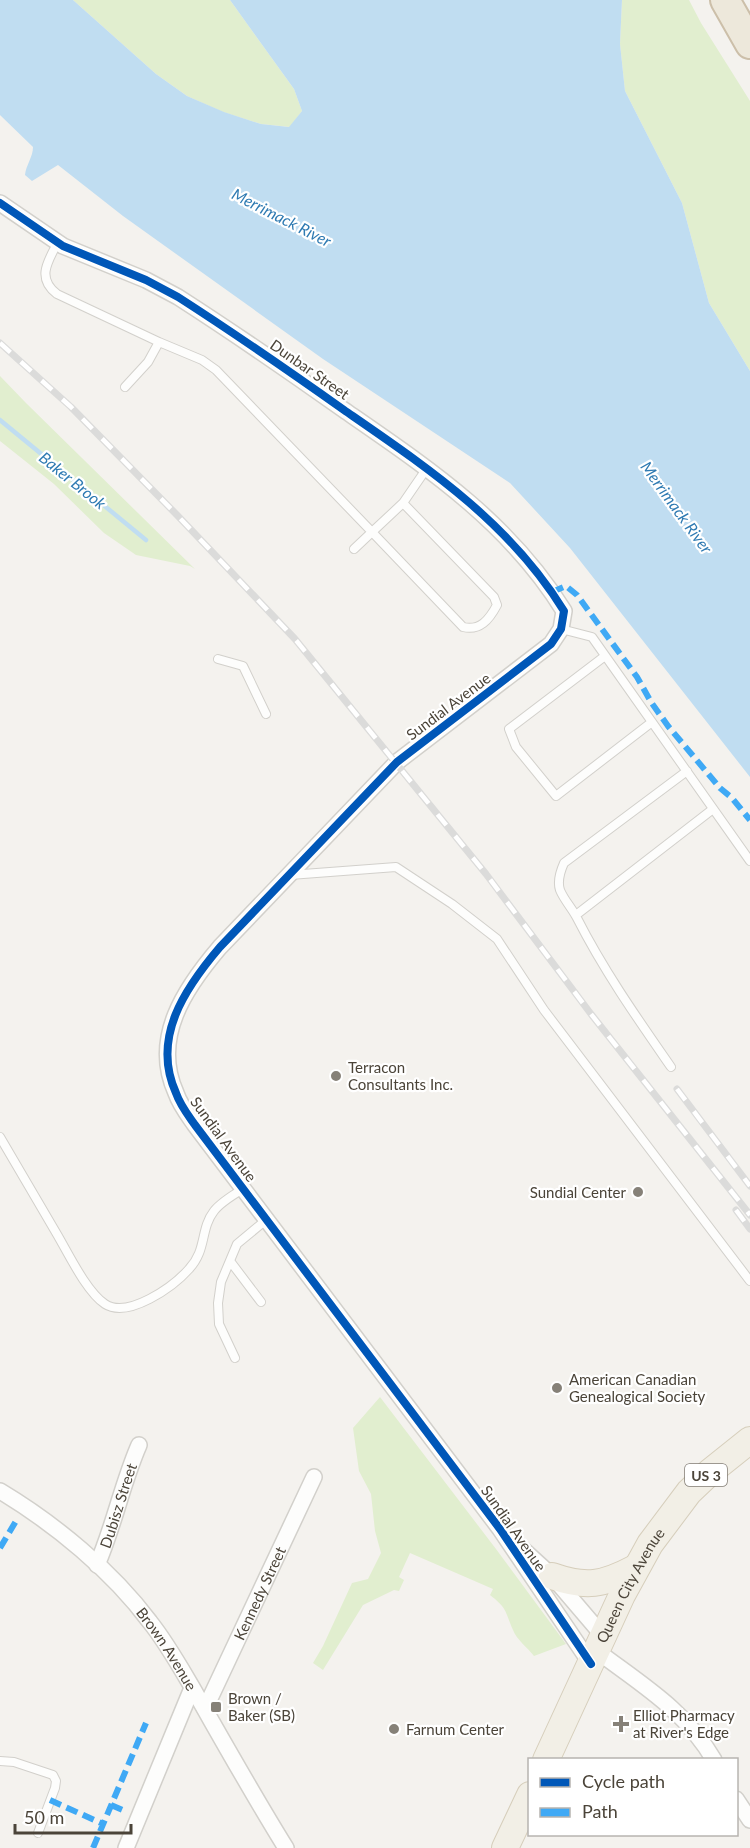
<svg xmlns="http://www.w3.org/2000/svg" width="750" height="1848" font-family="Lato,sans-serif">
	<style>
		.green { fill: #e1eecf }
		.water { fill: #c0ddf1 }
		.lines { fill: none; stroke-linecap: round; stroke-linejoin: round }
		.stream { stroke: #c0ddf1; stroke-width: 4.5 }
		.service-casing { stroke: #d2d0cb; stroke-width: 10 }
		.minor-casing { stroke: #d2d0cb; stroke-width: 18 }
		.primary-casing { stroke: #d6cebb; stroke-width: 28 }
		.motorway-casing { stroke: #ccbfa9; stroke-width: 32 }
		.service { stroke: #fdfdfc; stroke-width: 8 }
		.minor { stroke: #fdfdfc; stroke-width: 15 }
		.primary { stroke: #f2efe6; stroke-width: 26 }
		.motorway { stroke: #ede8db; stroke-width: 28 }
		.rail-casing { stroke: #dbdbda; stroke-width: 7 }
		.rail { stroke: #fff; stroke-width: 4.5; stroke-dasharray: 14; stroke-linecap: butt }
		.quiet { stroke: #3fa9f5; stroke-width: 6; stroke-dasharray: 12 6; stroke-linecap: butt }
		.cycleway-casing { stroke: #fff; stroke-width: 11 }
		.cycleway { stroke: #0057b8; stroke-width: 8 }
		.poi-dot { fill: #868178; stroke: #fff; stroke-width: 2 }
		.labels { text-anchor: middle; dominant-baseline: central; stroke-width: 4.5; stroke-linejoin: round; paint-order: stroke }
		.shield { fill: #fff; stroke: #817c74; stroke-width: 1.5 }
		.shield-label { font-size: 14px; font-weight: bold; fill: #4b4439 }
		.street-label { font-size: 15px; fill: #4b4439; stroke: #fff }
		.poi-label { font-size: 15px; fill: #4b4439; stroke: #fff; text-anchor: start }
		.water-label { font-size: 16px; font-style: italic; fill: #2e7ab2; stroke: #fff }
	</style>
	<rect width="100%" height="100%" fill="#f4f2ee"/>
	<path class="green" d="M73,0H230L294,89L302,111L290,127L261,124L223,112L187,96L156,74Z
		M622,0H689L701,23L750,101V371L709,303L682,203L625,91L620,44Z
		M0,376L26,403L195,569L190,566L136,555L104,533L54,484L0,441Z
		M380,1397L496,1549L566,1644L534,1656C528,1648 516,1639 513,1630C505,1612 508,1609 490,1595L493,1589L410,1553L399,1577L404,1580L399,1591L394,1590L363,1605L323,1670L313,1663L323,1646L352,1583L368,1579L381,1553L375,1531L371,1494L359,1471L353,1428Z"/>
	<path class="water" d="M0,0H73L156,74L187,96L224,112L261,124L289,127L302,111L294,89L230,0H622L620,44L625,91L682,203L709,303L750,371V777L570,548L510,483L323,359L123,216L58,165L32,181L25,175C26,165 33,157 33,147L0,115Z"/>
	<g class="lines">
		<path class="stream" d="M0,420L146,540"/>
		<g class="service-casing">
			<path id="service" d="M58,242C48,261 36,278 57,294L159,342L148,362L125,387
				M159,342L202,360L216,370L372,532L403,503L427,468
				M354,549L372,532L463,627C480,631 489,620 497,605L494,597L403,503
				M561,629L592,637L750,861
				M605,656L509,729L516,747L556,796L652,722
				M218,659L243,666L266,714
				M290,875L396,867L452,904L497,939L544,1010L750,1281
				M576,915L713,809
				M671,1067C637,1018 604,971 577,918C572,908 564,900 560,890C557,881 560,872 564,863L687,771
				M0,1137C19,1170 39,1203 58,1236C69,1255 87,1292 105,1304C128,1319 173,1287 189,1269C207,1250 200,1229 214,1211C221,1202 233,1195 243,1189
				M230,1261L261,1302
				M235,1358L219,1324L218,1303L221,1282L237,1244L266,1220
				M0,1761L14,1762L53,1775L56,1781L55,1788L38,1833"/>
		</g>
		<g class="minor-casing">
			<g id="minor">
				<path d="M0,203L63,246L146,280L178,297C234,333 289,371 344,410C428,468 509,522 564,611L561,629L551,644L397,762L220,947C185,988 151,1038 176,1093C180,1105 188,1115 195,1125L500,1529L591,1664"/>
				<path id="s1" d="M0,1491C55,1524 112,1571 150,1622C166,1642 179,1665 192,1687C223,1741 253,1795 286,1848"/>
				<path d="M518,1545L552,1576L604,1637"/>
				<path id="s2" d="M97,1565C114,1526 122,1484 139,1445"/>
				<path d="M597,1651C642,1685 685,1710 714,1760"/>
				<path id="s3" d="M205,1709L314,1477"/>
				<path d="M736,1799L750,1820"/>
				<path d="M126,1848L192,1688"/>
			</g>
		</g>
		<g class="primary-casing">
			<g id="primary">
				<path d="M552,1576C586,1588 603,1585 635,1568"/>
				<path id="s4" d="M546,1760L622,1595L650,1544L689,1492L710,1472L750,1440"/>
				<path d="M505,1848L530,1795"/>
			</g>
		</g>
		<g class="motorway-casing">
			<path id="motorway" d="M725,0L750,44"/>
		</g>
		<use href="#service" class="service"/>
		<use href="#minor" class="minor"/>
		<use href="#primary" class="primary"/>
		<use href="#motorway" class="motorway"/>
		<g class="rail-casing">
			<path id="rail" d="M0,343L71,407L177,515L295,639L486,874L591,1014L750,1215
				M677,1089L750,1186
				M736,1210L750,1229"/>
		</g>
		<use href="#rail" class="rail"/>
		<path class="quiet" d="M552,592L566,586L577,595L637,677L651,702L668,726L720,788L732,798L750,820
			M0,1548L16,1521
			M50,1800L103,1824
			M111,1805L125,1811
			M93,1848L146,1723"/>
		<g class="cycleway-casing">
			<path id="cycleway" d="M0,203L63,246L146,280L178,297C234,333 289,371 344,410C428,468 509,522 564,611L561,629L551,644L397,762L220,947C185,988 151,1038 176,1093C180,1105 188,1115 195,1125L500,1529L591,1664"/>
		</g>
		<use href="#cycleway" class="cycleway"/>
	</g>
	<g class="poi-dot">
		<circle cx="336" cy="1076" r="6"/>
		<circle cx="638" cy="1192" r="6"/>
		<circle cx="557" cy="1388" r="6"/>
		<rect x="210" y="1701" width="12" height="12" rx="3"/>
		<path d="M618 1715h6v6h6v6h-6v6h-6v-6h-6v-6h6z"/>
		<circle cx="394" cy="1729" r="6"/>
	</g>
	<g class="labels">
		<rect class="shield" x="685" y="1464" width="42" height="22" rx="4.5"/>
		<g class="shield-label">
			<text x="706" y="1475">US 3</text>
		</g>
		<g class="street-label">
			<text transform="translate(310 369) rotate(35)">Dunbar Street</text>
			<text transform="translate(448 706) rotate(-37)">Sundial Avenue</text>
			<text transform="translate(224 1139) rotate(54)">Sundial Avenue</text>
			<text stroke="none"><textPath href="#s2" startOffset="63">Dubisz Street</textPath></text>
			<text transform="translate(514 1528) rotate(55)">Sundial Avenue</text>
			<text stroke="none"><textPath href="#s4" startOffset="194">Queen City Avenue</textPath></text>
			<text stroke="none"><textPath href="#s3" startOffset="128">Kennedy Street</textPath></text>
			<text stroke="none"><textPath href="#s1" startOffset="232">Brown Avenue</textPath></text>
		</g>
		<g class="poi-label">
			<text x="348" y="1067">Terracon<tspan x="348" dy="17">Consultants Inc.</tspan></text>
			<text x="626" y="1192" text-anchor="end">Sundial Center</text>
			<text x="569" y="1379">American Canadian<tspan x="569" dy="17">Genealogical Society</tspan></text>
			<text x="228" y="1698">Brown /<tspan x="228" dy="17">Baker (SB)</tspan></text>
			<text x="633" y="1715">Elliot Pharmacy<tspan x="633" dy="17">at River's Edge</tspan></text>
			<text x="406" y="1729">Farnum Center</text>
		</g>
		<g class="water-label">
			<text transform="translate(282 217) rotate(27)">Merrimack River</text>
			<text transform="translate(73 480) rotate(39)">Baker Brook</text>
			<text transform="translate(677 507) rotate(54)">Merrimack River</text>
		</g>
	</g>
	<rect x="528" y="1758" width="210" height="78" fill="#ffffff" stroke="#b7b4b0" stroke-width="1.5"/>
	<rect x="540" y="1778" width="30" height="9" fill="#0057b8" stroke="#b7b4b0" stroke-width="1.5"/>
	<text x="582" y="1788" font-size="18" fill="#4b4439">Cycle path</text>
	<rect x="540" y="1808" width="30" height="9" fill="#3fa9f5" stroke="#b7b4b0" stroke-width="1.5"/>
	<text x="582" y="1818" font-size="18" fill="#4b4439">Path</text>
	<path d="M15 1824v9h116v-9" fill="none" stroke="#4b4439" stroke-width="3"/>
	<text x="24" y="1824" font-size="18" fill="#4b4439" stroke="#ffffff" stroke-width="4.5" paint-order="stroke">50 m</text>
</svg>
